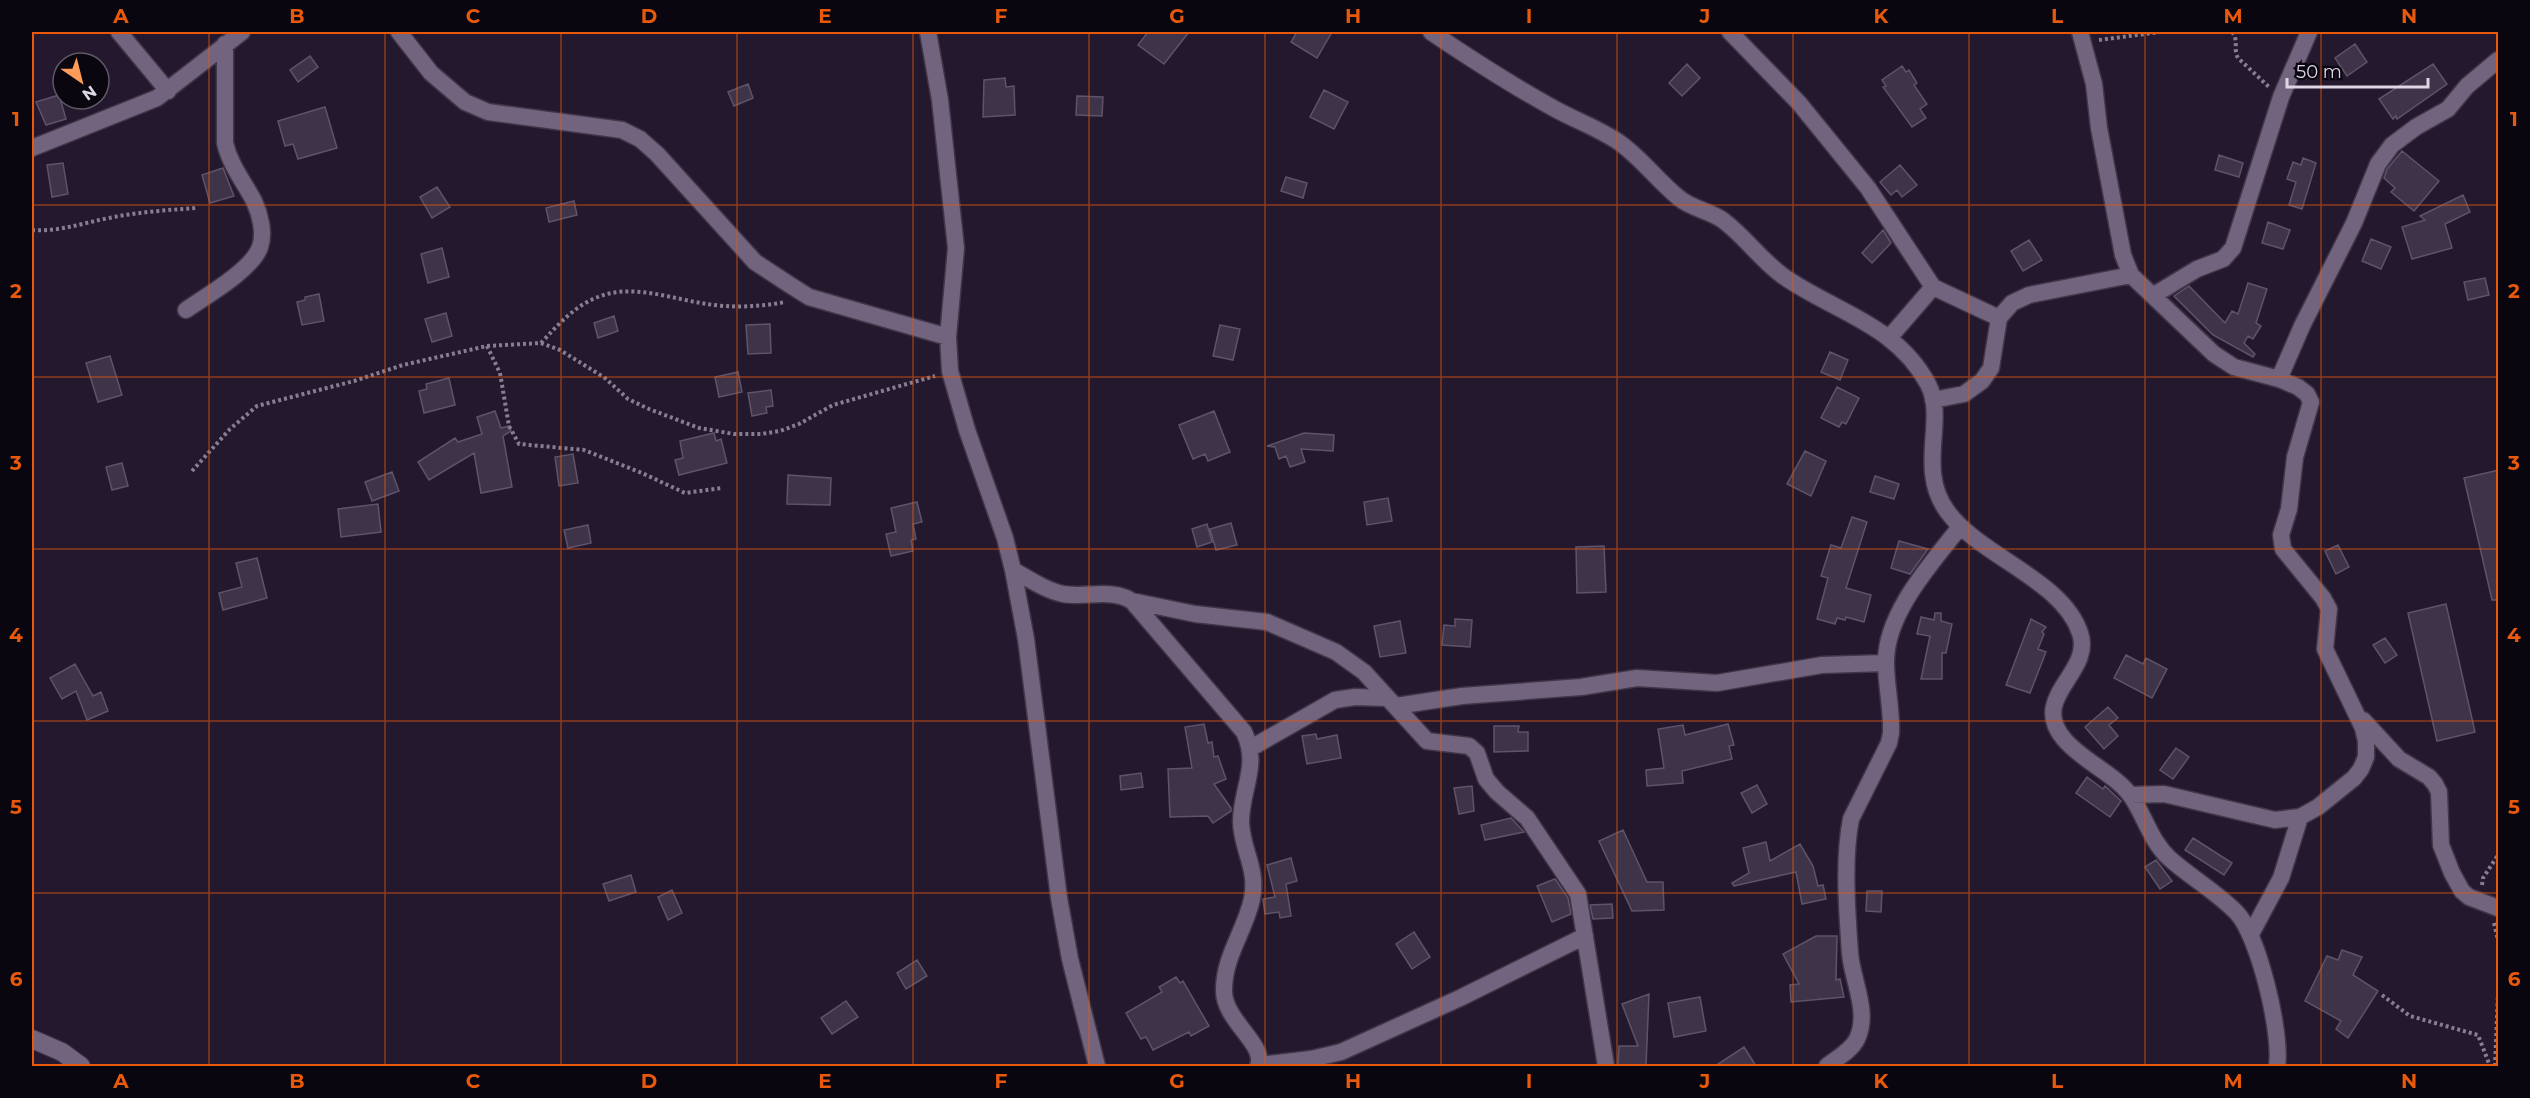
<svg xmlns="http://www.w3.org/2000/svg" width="2530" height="1098" font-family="Montserrat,sans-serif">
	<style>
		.building { fill: #3f334a; stroke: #5f526b; stroke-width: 1.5 }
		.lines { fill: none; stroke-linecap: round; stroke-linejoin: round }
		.minor-casing { stroke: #3f3647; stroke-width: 19 }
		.tertiary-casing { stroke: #3f3647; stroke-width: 20 }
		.path { stroke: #877e8f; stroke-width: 4; stroke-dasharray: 3 3; stroke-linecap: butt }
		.minor { stroke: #72647e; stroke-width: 16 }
		.tertiary { stroke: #72647e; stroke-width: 18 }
		.grid { fill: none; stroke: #e8590c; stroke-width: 1.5; stroke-opacity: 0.55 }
		.neatline { fill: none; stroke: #e8590c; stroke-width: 2 }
		.grid-label { font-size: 20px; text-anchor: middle; font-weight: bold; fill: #e8590c }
	</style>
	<rect width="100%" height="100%" fill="#23182d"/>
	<path class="building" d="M1148,32H1189L1164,64L1138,45Z
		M1297,32H1332L1317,58L1291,42Z
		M2355,44L2367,62L2347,76L2335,58Z
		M310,56L318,67L298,82L290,70Z
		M1687,64L1700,78L1682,96L1669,83Z
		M2433,64L2447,84L2397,119L2396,116L2393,119L2379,99Z
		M1902,66L1906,72L1909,70L1917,83L1914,85L1927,104L1920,109L1926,118L1912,127L1883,87L1886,86L1882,80Z
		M1005,78L1006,87L1014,86L1015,115L983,117L984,80Z
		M748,84L753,98L734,106L728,92Z
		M1324,90L1348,102L1334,129L1310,117Z
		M59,95L66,119L46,125L36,102Z
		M1077,96L1103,97L1102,116L1076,115Z
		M325,107L337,148L298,159L293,144L285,146L278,121Z
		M2402,151L2439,181L2414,211L2391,192L2395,188L2384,178L2387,169Z
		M2219,155L2243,163L2239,177L2215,170Z
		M2303,158L2316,163L2302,209L2289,205L2296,182L2287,179L2293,162L2301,165Z
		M63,163L68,194L52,197L47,165Z
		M1900,165L1917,185L1902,197L1897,190L1891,195L1880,182Z
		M223,168L234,196L210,203L202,175Z
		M1286,177L1307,183L1303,198L1281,191Z
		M437,187L450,207L432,218L420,197Z
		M2463,195L2470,212L2445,224L2452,248L2412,259L2402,227L2425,220L2420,216Z
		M574,201L577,215L549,222L546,208Z
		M2268,222L2290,230L2283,249L2262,243Z
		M1883,230L1891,243L1872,263L1862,253Z
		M2371,239L2391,247L2381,269L2362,261Z
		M2029,240L2042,260L2023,271L2011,251Z
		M442,248L449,277L428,283L421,254Z
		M2485,278L2489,295L2468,300L2464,282Z
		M2248,283L2267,289L2256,323L2261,326L2253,339L2248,336L2244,343L2255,354L2253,357L2213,335L2174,296L2189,286L2225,323L2232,311L2238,314Z
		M319,294L324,321L302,325L297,302L305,300V297Z
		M446,313L452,336L432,342L425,319Z
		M614,316L618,331L598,338L594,323Z
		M770,324L771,353L748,354L746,325Z
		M1220,325L1240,329L1233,360L1213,356Z
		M1830,352L1848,360L1840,380L1821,372Z
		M110,356L122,395L98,402L86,363Z
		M738,372L742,392L719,397L715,377Z
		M449,378L455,405L424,413L419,391L427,389L426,384Z
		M1837,387L1859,398L1846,424L1842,422L1839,427L1821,418Z
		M771,390L773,406L766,407L767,413L752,416L748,393Z
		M495,411L501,428L509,426L511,431L503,436L512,487L481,493L474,453L429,480L418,462L455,438L458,442L482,434L477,417Z
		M1214,411L1230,452L1208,461L1205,454L1193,459L1179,425Z
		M714,433L716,441L721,439L727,463L679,475L675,460L683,458L680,441Z
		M1304,433L1334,435L1333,451L1301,449L1305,462L1290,467L1286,456L1279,459L1275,447L1267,446Z
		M1805,451L1826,461L1811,496L1787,484Z
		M573,454L578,483L559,486L555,457Z
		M122,463L128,486L112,490L106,467Z
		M2499,470V600H2492L2464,478Z
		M392,472L399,491L372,501L365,482Z
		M788,475L831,478L830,505L787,504Z
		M1875,476L1899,484L1894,499L1870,492Z
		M1388,498L1392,521L1367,525L1364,502Z
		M917,502L922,522L913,524L916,539L911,540L913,551L891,556L886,534L896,532L891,508Z
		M378,504L381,532L341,537L338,509Z
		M1852,517L1867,522L1846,588L1871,595L1864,622L1846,617L1845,620L1837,618L1835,624L1817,619L1828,578L1821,576L1831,545L1841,548Z
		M1231,523L1237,545L1216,550L1210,529Z
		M1207,524L1212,542L1197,547L1192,529Z
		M588,525L591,543L568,548L564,530Z
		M1899,541L1928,549L1910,574L1891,568Z
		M2338,545L2349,567L2336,574L2325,551Z
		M1604,546L1606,592L1577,593L1576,547Z
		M257,558L267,598L223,610L219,593L242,587L236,563Z
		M2446,604L2475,732L2437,741L2408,613Z
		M1935,613H1941V621L1952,624L1946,653H1942V679H1921L1930,636L1917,634L1921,617L1934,620Z
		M1455,619L1472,620L1470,647L1442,645L1444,625L1455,626Z
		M2031,619L2046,627L2042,632L2044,634L2038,649L2046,652L2030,693L2006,685Z
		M1400,621L1406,653L1380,657L1374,626Z
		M2385,638L2397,655L2385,663L2373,645Z
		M2126,655L2143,664L2146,658L2167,669L2152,698L2114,678Z
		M75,664L93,696L101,692L108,711L87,720L76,691L62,699L50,678Z
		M2108,707L2118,718L2109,725L2118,736L2104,749L2085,727Z
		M1204,724L1208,743L1212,742L1214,757L1218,756L1226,779L1214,784L1231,808V811L1213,823L1208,816L1170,817L1168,769L1192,768L1185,727Z
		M1728,724L1734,745L1729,746L1732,759L1682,771L1683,783L1647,786L1646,770L1664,768L1658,729L1683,725L1685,735Z
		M1494,726H1519L1518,732H1528V751L1494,752Z
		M1316,734L1317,739L1337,735L1341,758L1307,764L1302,736Z
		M2176,748L2189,757L2173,779L2160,770Z
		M1141,773L1143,787L1121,790L1120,776Z
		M2087,777L2103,789L2105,786L2121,801L2110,817L2076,793Z
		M1757,785L1767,804L1752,813L1741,793Z
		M1472,786L1474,811L1459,814L1454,788Z
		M1511,818L1524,832L1485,840L1481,825Z
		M1623,830L1647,882H1663L1664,910L1632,911L1599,841Z
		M2193,838L2232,863L2224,875L2185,850Z
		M1766,842L1770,861L1800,844L1813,866L1818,886L1823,885L1826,899L1802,904L1796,872L1734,886L1732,883L1749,873L1743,848Z
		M1291,858L1297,881L1286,884L1291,916L1280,918L1279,912L1265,914L1263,899L1275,897L1267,865Z
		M2156,860L2172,881L2160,889L2145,867Z
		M631,875L636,892L609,901L603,884Z
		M1555,879L1568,898L1571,914L1552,922L1537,886Z
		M672,890L682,913L668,920L658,897Z
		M1867,891H1882L1881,912L1866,911Z
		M1612,904L1613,918L1593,919L1590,905Z
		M1414,932L1430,957L1412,969L1396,944Z
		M1816,936H1837L1836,980L1840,979L1844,997L1791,1002L1790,985L1799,984L1783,954Z
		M2342,950L2362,957L2353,975L2378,991L2348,1038L2336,1029L2341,1021L2305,1001L2327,956L2338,960Z
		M917,960L927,976L906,989L897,973Z
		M1176,977L1180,983L1183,981L1209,1026L1191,1036L1189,1032L1153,1050L1146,1037L1141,1039L1126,1013L1162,992L1159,987Z
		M1649,994L1646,1066H1618L1619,1046H1638L1622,1004Z
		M1700,997L1706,1031L1674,1037L1668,1003Z
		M846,1001L858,1017L832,1034L821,1018Z
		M1744,1047L1756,1066H1715Z"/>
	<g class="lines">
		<g class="minor-casing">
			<path id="minor" d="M119,32L168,91
				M399,32L431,73L465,102L488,112L622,130L640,139L657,154L755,262L790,285L809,297L948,337
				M928,32L940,100L956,248L948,337L950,371L967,430L1005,538L1013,570L1026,639L1059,898L1070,959L1097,1066
				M1431,32C1471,59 1513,86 1555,109C1577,121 1600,129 1620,143C1642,159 1658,181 1679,198C1692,209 1711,211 1724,221C1746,238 1761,260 1783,276C1834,312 1896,324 1928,384C1947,420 1916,468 1947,511C1979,556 2063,580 2080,633C2094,673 2028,697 2064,739C2082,761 2114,773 2131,796C2145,816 2150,840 2169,858C2190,877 2217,892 2237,913C2259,937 2282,1034 2277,1066
				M1730,32L1799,103L1868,188L1933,287L1999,318
				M2080,32L2094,84L2099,128L2123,255L2131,275L2214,354L2234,367L2279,379L2298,387L2307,394L2311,402L2295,457L2289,509L2281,535L2283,549L2323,598L2329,609L2325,649L2363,728L2366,741V757L2361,769L2354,778L2318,807L2300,817L2275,820L2164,794L2130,795
				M32,148L157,98L242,32
				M2154,295L2197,269L2223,259L2233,248L2281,97L2309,32
				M186,310C206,296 252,270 260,247C265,233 260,214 254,201C244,182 230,165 225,143V44
				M1889,338L1933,287
				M2279,379L2302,326L2354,223L2378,164L2392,145L2416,127L2448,109L2467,86L2498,60
				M1933,400L1964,394L1982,381L1991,368L1999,318L2012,303L2029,295L2131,275
				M1013,570C1029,579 1045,590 1063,594C1086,598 1112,588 1132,601L1244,732C1260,766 1241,788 1241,822C1242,851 1258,868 1252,899C1245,931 1224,956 1224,990C1223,1020 1267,1045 1258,1066
				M1132,601L1195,614L1267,622L1336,652L1364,672L1427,741L1469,746L1477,753L1486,779L1497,792L1527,818L1578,894L1606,1066
				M1396,706L1462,696L1581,687L1637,678L1717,683L1822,665L1885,663
				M2363,720L2399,759L2429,777L2435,784L2439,792L2441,845L2452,873L2462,891L2469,897L2498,908
				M1251,748L1335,700L1355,697L1388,698
				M2251,934L2281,878L2300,817
				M1260,1065L1311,1059L1341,1052L1460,998L1585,936
				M1827,1066C1837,1058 1851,1051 1857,1039C1870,1012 1852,980 1850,953C1847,911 1843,859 1851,819L1889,743L1891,733C1892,709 1886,686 1886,663C1885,614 1931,564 1960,527"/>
		</g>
		<g class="tertiary-casing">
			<path id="tertiary" d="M32,1039L62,1052L81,1066"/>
		</g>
		<path class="path" d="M2232,32C2239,40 2233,49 2238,58L2269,87
			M2099,40L2160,32
			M32,230C60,232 82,223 109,218C138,212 168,210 197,208
			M541,343C558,325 574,306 598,297C632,283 672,299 707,304C731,308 760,307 785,302
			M487,346L500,373L509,426L519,444L584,450L642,473L685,493L722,488
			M192,471L230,429L257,406L354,381L403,365L487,346L541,343L560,350L605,378L628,399L649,409L699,428L734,434H761L780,431L799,424L833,405L935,376
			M2482,885L2483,878L2498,855
			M2494,923L2498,940
			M2382,995L2410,1016L2478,1035L2490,1066
			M2495,1066L2498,994"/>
		<use href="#minor" class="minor"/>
		<use href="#tertiary" class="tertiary"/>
	</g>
	<path class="grid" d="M209,32V1066M385,32V1066M561,32V1066M737,32V1066M913,32V1066M1089,32V1066M1265,32V1066M1441,32V1066M1617,32V1066M1793,32V1066M1969,32V1066M2145,32V1066M2321,32V1066M32,205H2498M32,377H2498M32,549H2498M32,721H2498M32,893H2498"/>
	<rect width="2530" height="1098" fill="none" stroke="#0a060f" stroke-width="66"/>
	<g transform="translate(81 81) rotate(145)"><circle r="28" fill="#0a060f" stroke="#5f5965" stroke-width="1.5"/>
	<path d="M0-4.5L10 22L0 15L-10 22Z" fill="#fe9b59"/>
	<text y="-9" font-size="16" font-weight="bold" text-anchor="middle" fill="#ded6e5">N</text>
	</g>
	<path d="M2287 78v9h141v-9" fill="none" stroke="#ded6e5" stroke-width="3"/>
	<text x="2296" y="78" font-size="18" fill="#ded6e5" stroke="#0a060f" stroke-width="4.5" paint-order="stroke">50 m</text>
	<rect x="33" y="33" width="2464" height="1032" class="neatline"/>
	<g class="grid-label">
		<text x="121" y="23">A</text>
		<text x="297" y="23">B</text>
		<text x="473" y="23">C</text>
		<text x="649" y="23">D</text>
		<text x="825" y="23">E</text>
		<text x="1001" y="23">F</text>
		<text x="1177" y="23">G</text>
		<text x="1353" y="23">H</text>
		<text x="1529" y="23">I</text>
		<text x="1705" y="23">J</text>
		<text x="1881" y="23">K</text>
		<text x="2057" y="23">L</text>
		<text x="2233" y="23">M</text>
		<text x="2409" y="23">N</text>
		<text x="16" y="126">1</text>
		<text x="2514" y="126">1</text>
		<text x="16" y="298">2</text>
		<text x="2514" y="298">2</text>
		<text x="16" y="470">3</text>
		<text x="2514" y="470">3</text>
		<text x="16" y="642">4</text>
		<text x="2514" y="642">4</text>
		<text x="16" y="814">5</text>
		<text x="2514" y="814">5</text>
		<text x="16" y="986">6</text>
		<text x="2514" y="986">6</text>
		<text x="121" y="1088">A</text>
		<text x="297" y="1088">B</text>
		<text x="473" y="1088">C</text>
		<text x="649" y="1088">D</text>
		<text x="825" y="1088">E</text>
		<text x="1001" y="1088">F</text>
		<text x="1177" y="1088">G</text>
		<text x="1353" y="1088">H</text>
		<text x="1529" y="1088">I</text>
		<text x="1705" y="1088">J</text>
		<text x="1881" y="1088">K</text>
		<text x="2057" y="1088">L</text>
		<text x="2233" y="1088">M</text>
		<text x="2409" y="1088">N</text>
	</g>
</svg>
